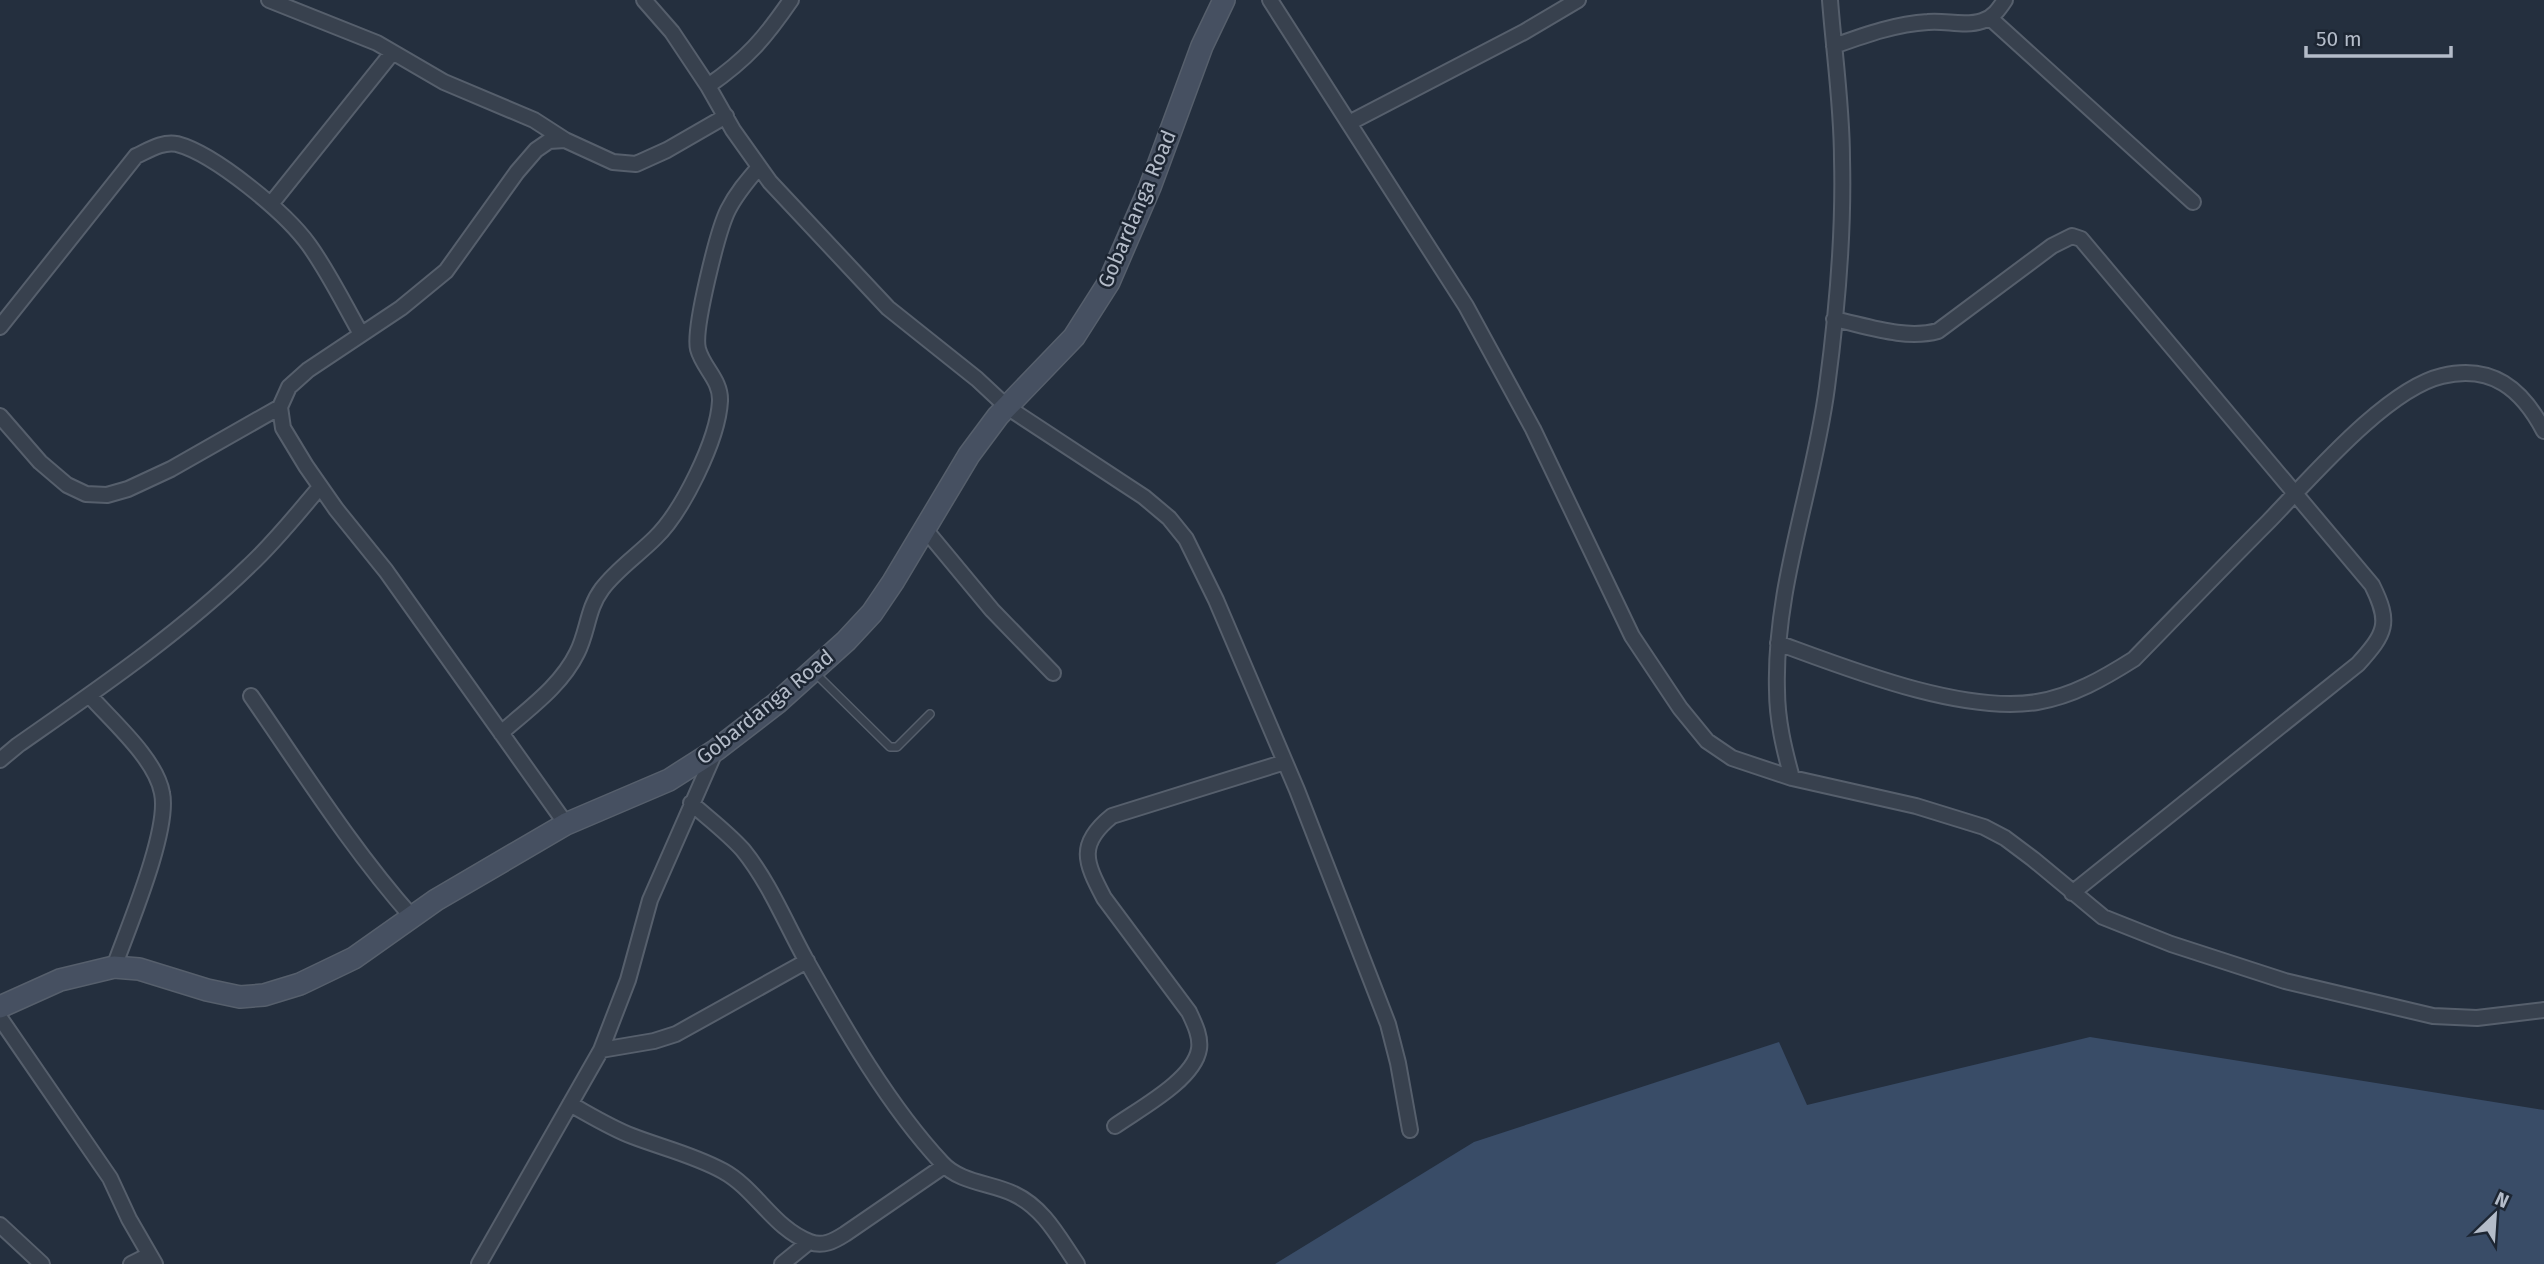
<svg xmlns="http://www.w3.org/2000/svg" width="2544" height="1264" font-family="'Fira Sans',sans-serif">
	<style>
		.water { fill: #394c67 }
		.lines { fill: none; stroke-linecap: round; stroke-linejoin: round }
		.lane-casing { stroke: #565f6c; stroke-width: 10 }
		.street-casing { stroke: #565f6c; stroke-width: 18 }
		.secondary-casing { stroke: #565f6c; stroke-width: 24 }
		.lane { stroke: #38414e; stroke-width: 7 }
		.street { stroke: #38414e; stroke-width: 14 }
		.secondary { stroke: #465061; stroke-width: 21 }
		.labels { text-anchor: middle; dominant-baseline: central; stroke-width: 5; stroke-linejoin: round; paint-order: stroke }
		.street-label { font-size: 21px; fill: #b4bcc9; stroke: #1d2633 }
	</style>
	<rect width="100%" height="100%" fill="#242f3e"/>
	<path class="water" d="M2090,1037L2544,1110V1264H1275L1474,1142L1779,1042L1807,1105Z"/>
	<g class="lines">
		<g class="lane-casing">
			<path id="lane" d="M816,674L890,747H897L930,714"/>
		</g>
		<g class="street-casing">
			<path id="street" d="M269,0L377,43L444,82L534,120L565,140
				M644,0L672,32L708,86L733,130L770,182L888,308L977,379L1007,407L1144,497L1169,518L1186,539L1216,600L1297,790L1369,975L1388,1024L1398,1063L1410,1130
				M1270,0L1466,306L1533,429L1632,636L1680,708L1707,741L1732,758L1792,778L1916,806L1984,827L2005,838L2033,859L2103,917L2171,944L2285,981L2433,1016L2477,1018L2544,1010
				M1990,18L2193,202
				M1834,46C1865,35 1895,24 1928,22C1945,20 1965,27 1982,21C1993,18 1999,9 2005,0
				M708,86C747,59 765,38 791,0
				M1349,123L1524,32L1578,0
				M271,204L392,53
				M1834,319C1867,326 1905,340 1938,331L2052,246L2072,236L2081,239L2372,585C2391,623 2386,633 2358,664L2072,893
				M0,327L136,156C149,150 163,141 177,144C215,154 286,213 309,245C329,273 344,304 361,334
				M0,416L40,462L67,485L86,494L107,495L128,489L171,469L280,407
				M924,528L992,610L1053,673
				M1778,643C1849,669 1962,714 2037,702C2073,696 2104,678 2134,659C2179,613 2223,567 2268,522C2309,480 2386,389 2442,376C2492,364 2522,389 2544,431
				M89,695C112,721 156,759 162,793C170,830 128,928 114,967
				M251,696C303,771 351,848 412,917
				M501,733C528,709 561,686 577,653C588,632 587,609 602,589C616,570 638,555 655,538C682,512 718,440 720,401C721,380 703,368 698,349C693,329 718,230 728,210C736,194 747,181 759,167
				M0,760L18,745C98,689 179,634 249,566C275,542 297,514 320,487
				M1792,778C1784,749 1777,720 1777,690C1774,586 1814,488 1827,387C1837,312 1844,234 1842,159C1842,106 1834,53 1830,0
				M691,803C708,818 728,833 743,850C769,882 786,924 806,960C845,1029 888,1105 942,1163C960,1183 992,1183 1014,1194C1044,1208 1059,1238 1077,1264
				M566,824L386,571L336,509L306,466L283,428L280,407L289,387L308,370L401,308L446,271L517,172L536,150L549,141L565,140L613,162L636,164L667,150L726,116
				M0,1018L110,1178L129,1219L155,1264
				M601,1050L654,1041L676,1034L807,961
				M570,1104C590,1115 611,1128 632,1136C663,1148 694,1155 723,1171C756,1189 774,1229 810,1242C823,1247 834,1241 845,1234L944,1166
				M1115,1126C1139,1109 1194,1080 1199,1049C1201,1036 1194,1023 1189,1012L1104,898C1085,862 1077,844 1112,816L1285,762
				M0,1225L42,1264
				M131,1264L149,1255
				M479,1264L601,1050L628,980L650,900L715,752
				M782,1264L809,1242"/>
		</g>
		<g class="secondary-casing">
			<path id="secondary" d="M0,1007L60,980L114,967L139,969L207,990L240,997L264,995L300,984L354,958L436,900L566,824L669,780L716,750L777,703L846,641L872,613L893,582L969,455L998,416L1074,337L1109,282L1150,187L1202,46L1224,0"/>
		</g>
		<use href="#lane" class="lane"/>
		<use href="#street" class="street"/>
		<use href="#secondary" class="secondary"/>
	</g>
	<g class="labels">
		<g class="street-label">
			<text transform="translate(1137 209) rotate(-67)">Gobardanga Road</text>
			<text transform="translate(765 707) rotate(-39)">Gobardanga Road</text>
		</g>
	</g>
	<g transform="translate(2495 1215) rotate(25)" stroke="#1d2633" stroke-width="5" paint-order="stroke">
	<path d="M0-5L12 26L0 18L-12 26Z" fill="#b4bcc9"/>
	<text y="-10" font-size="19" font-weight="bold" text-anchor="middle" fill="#b4bcc9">N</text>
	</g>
	<path d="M2306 46v10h145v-10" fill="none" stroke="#b4bcc9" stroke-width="3.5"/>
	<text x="2316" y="46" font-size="21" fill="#b4bcc9" stroke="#1d2633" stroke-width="5" paint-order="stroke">50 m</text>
</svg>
